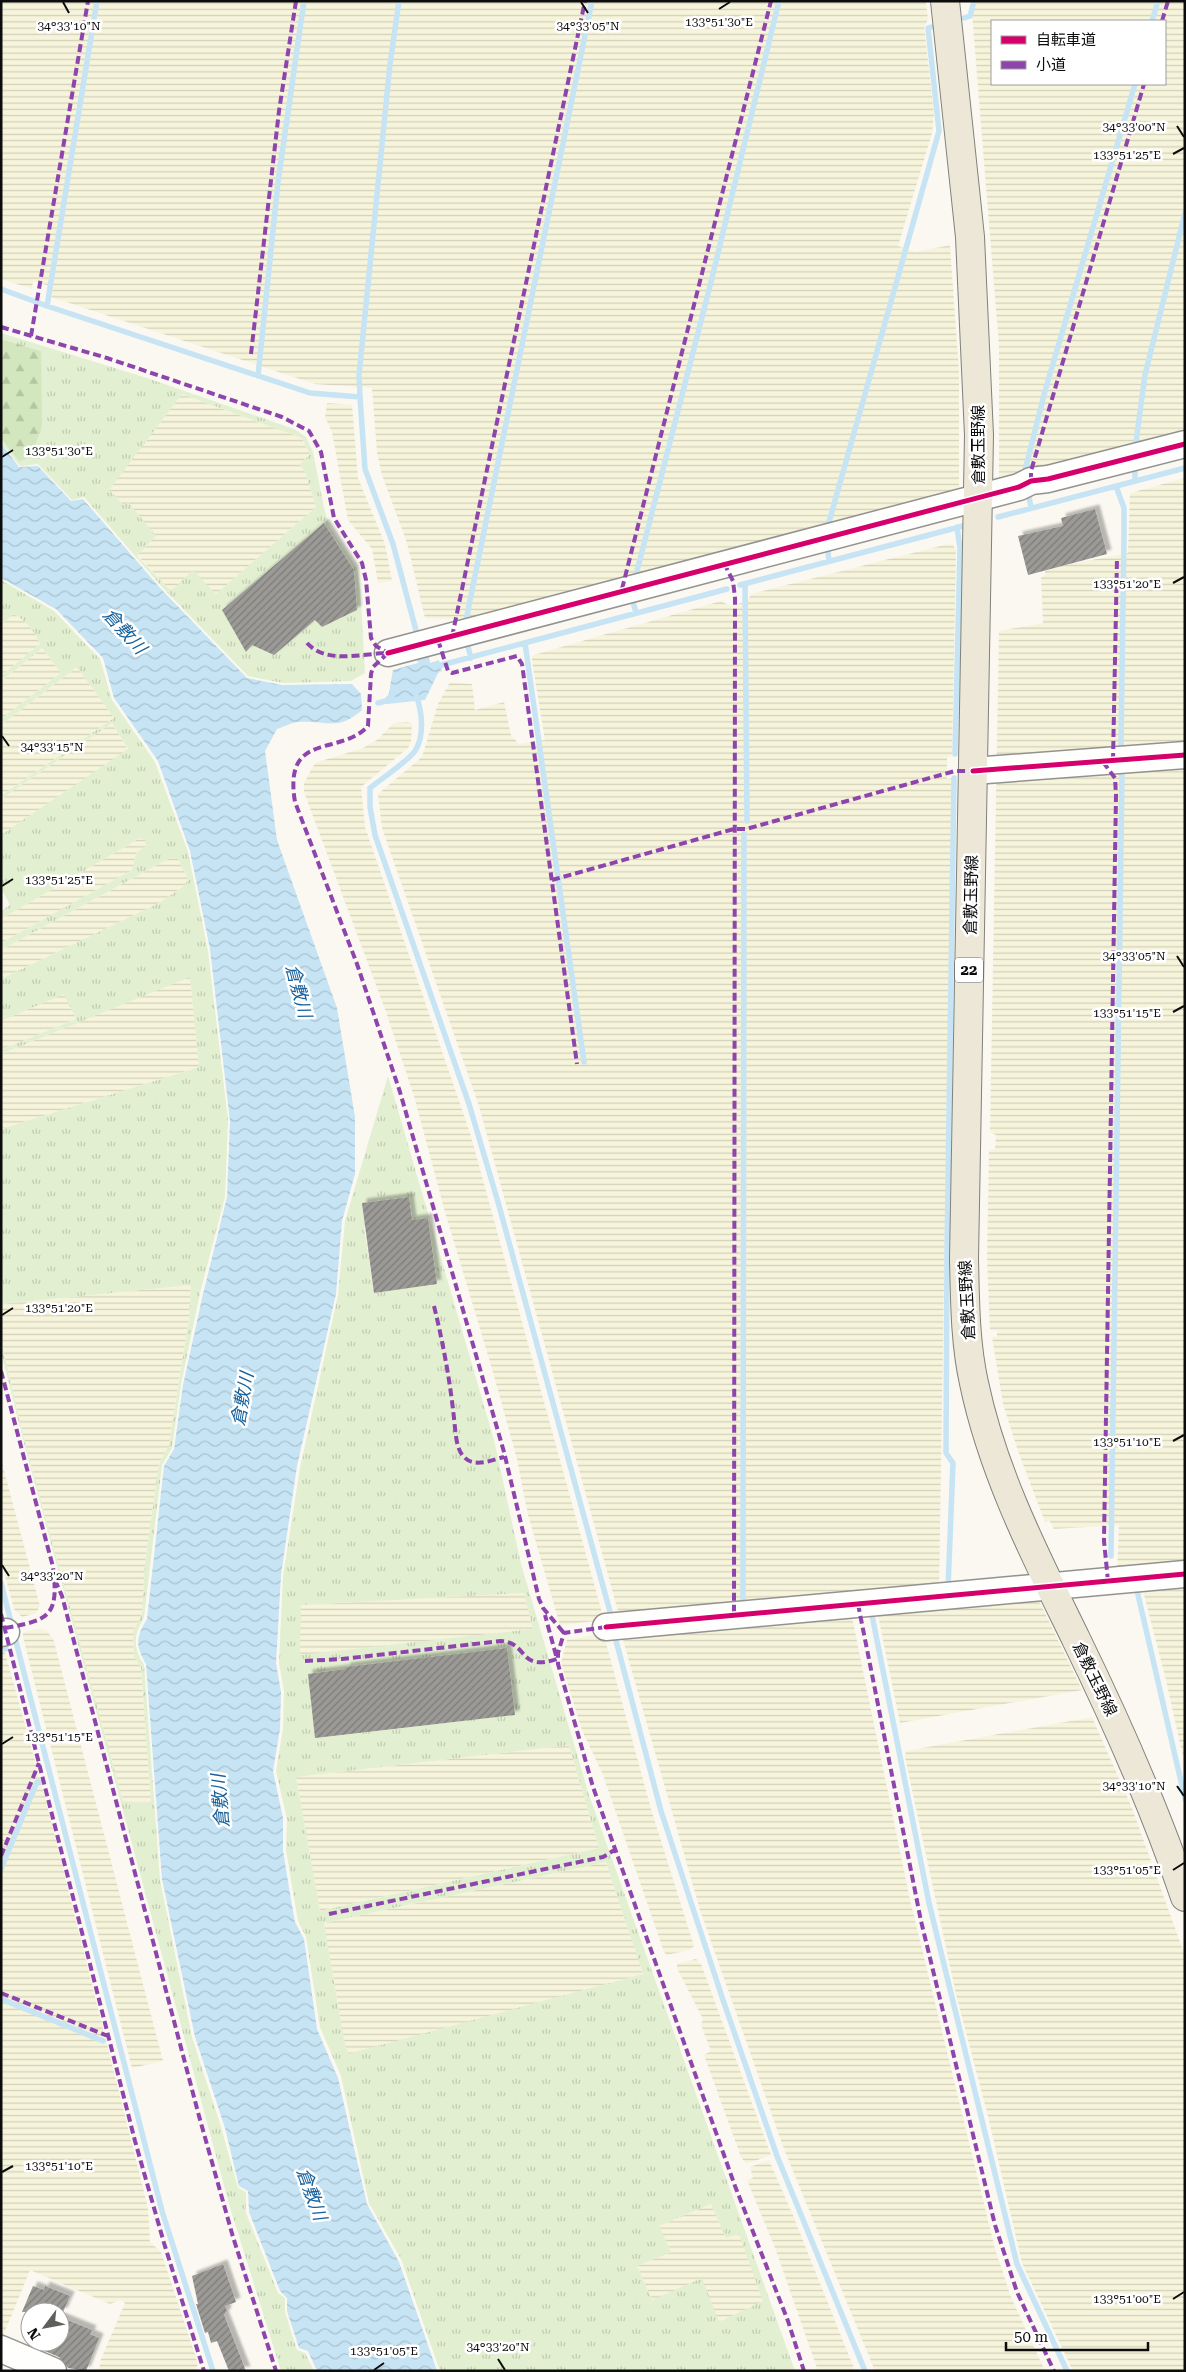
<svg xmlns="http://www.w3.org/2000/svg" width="1186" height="2372" font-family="'Roboto Serif','Noto Sans JP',serif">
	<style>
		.farmland { fill: url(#farmland-rules); fill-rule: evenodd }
		.grass { fill: url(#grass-tufts); fill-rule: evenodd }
		.forest { fill: url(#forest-firs) }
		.water { fill: url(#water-waves) }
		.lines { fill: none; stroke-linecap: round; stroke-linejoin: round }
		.stream { stroke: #c6e4f4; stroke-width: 5.5 }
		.building { fill: url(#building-hatch); filter: url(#shadow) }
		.minor-casing { stroke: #93928f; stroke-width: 29 }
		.major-casing { stroke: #80807c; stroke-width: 30 }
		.minor { stroke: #fefefd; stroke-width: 26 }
		.major { stroke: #ece7d7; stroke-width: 28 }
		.quiet { stroke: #8e44ad; stroke-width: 4; stroke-dasharray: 8 4; stroke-linecap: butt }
		.cycleway-casing { stroke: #fff; stroke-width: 8 }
		.cycleway { stroke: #d6006c; stroke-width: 5 }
		.ticks { fill: none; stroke: #0c0c0c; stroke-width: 2 }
		.labels { text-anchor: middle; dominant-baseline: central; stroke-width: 5; stroke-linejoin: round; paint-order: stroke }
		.shield { fill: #fff; stroke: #555; stroke-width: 1 }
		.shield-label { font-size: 15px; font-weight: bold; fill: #0c0c0c }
		.street-label { font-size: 16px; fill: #0c0c0c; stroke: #fff }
		.water-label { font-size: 18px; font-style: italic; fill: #17619c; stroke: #fff }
		.ticks-label { font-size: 12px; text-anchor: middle; fill: #0c0c0c; stroke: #fff; stroke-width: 5; stroke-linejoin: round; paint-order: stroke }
	</style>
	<defs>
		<pattern id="farmland-rules" width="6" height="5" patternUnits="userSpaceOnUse" patternTransform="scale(1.25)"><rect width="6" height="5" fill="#f7f4dc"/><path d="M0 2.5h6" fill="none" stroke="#d3d0bc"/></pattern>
		<pattern id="grass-tufts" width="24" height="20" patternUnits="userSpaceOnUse" patternTransform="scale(1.25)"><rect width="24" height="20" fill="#e2efd0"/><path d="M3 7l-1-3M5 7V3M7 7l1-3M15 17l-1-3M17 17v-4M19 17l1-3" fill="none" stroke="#c1ccb1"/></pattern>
		<pattern id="forest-firs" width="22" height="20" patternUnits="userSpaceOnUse" patternTransform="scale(1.25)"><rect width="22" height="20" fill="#d3e7be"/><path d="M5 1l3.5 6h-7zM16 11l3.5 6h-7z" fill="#b4c5a2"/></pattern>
		<pattern id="water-waves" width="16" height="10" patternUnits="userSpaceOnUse" patternTransform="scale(1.25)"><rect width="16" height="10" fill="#c6e4f4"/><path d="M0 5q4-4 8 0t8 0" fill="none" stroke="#a9c2d0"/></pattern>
		<pattern id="building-hatch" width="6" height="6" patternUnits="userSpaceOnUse" patternTransform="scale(1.25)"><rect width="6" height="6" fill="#9c9a96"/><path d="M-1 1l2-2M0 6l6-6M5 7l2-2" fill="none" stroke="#7e7c79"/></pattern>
		<filter id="shadow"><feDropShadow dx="4.5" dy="-4.5" stdDeviation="1" flood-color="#0004"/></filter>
	</defs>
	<rect width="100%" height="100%" fill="#faf8f0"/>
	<path class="farmland" d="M1,1H926L928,20L924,26L934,114L932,133L898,246L915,252L950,245L959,373V495L473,626L452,619L425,618L407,543L382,475L377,453L372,388L315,384L51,297L53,287L33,281L32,289L1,279Z
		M971,1H1185V436L999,484V346ZM992,21H1165V84H992Z
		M182,394L302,438L310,454L300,464L305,472L316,507L216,594L171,591L137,555L156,536L127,503L124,505L108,490Z
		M327,403L352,405L358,478L385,544L392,581L378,583L372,549L348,520L332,432L325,417Z
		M1185,478V1569L1117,1575L1119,1525L1054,1529L1049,1520L1045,1522L1018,1451L1003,1404L992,1337L997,1336V1330H990L987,1258L989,1151L995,1149L996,1135L990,1132L999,631L1043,623L1041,577L1045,576V569L1128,553L1130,493Z
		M948,544L953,545L956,550L952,756L947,757V779L952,778L939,1591L621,1622L479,1106L382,828L378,794L422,757L438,704L450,682L472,684L475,710L504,702L511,735L519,744L545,740L532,661V656L537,654L721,601L730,606L741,603L748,601L751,594Z
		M13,614L23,619L34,632L40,644L1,676V625Z
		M42,648L61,673L1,719V681Z
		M77,667L114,718L1,796V725Z
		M408,722L412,724L411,742L408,748L361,787L365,827L470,1133L604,1620L560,1625L528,1515L517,1459L493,1372L445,1212L414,1096L385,1009L304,792V783L315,763L363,748L377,740L394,723Z
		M112,723L128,750L1,835V799Z
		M140,838L145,840L146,846L136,853L132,870L1,943V919Z
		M170,858L178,859L188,879L185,885L161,902L1,979V950Z
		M190,976L199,1067L1,1129V1054Z
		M64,993L76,1019L1,1050V1021Z
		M191,1285L189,1319L169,1445L159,1464L145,1563L142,1614L133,1632L134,1657L141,1667L151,1803L123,1801L25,1443L1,1341V1304Z
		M1,1459L40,1606L36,1613L22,1617L14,1609L1,1560Z
		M1185,1586V1766L1166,1680L1143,1591Z
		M524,1593L533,1629L300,1656V1605Z
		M1035,1598L1040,1603L1082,1690L900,1723L878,1615Z
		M845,1616L852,1617L910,1900L995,2249L1011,2297L1045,2371H875L784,2149L700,1910L623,1640Z
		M37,1629L45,1630L53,1638L163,2061L132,2068L23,1637V1632Z
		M596,1635L602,1637L606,1643L651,1809L694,1946L689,1950L667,1955L664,1952L603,1775L582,1730L561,1663L567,1640Z
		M1,1638L45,1797L148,2208L150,2242L161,2252L198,2364L195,2371H99L101,2359L125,2303L121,2300L110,2304L30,2270L1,2341Z
		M1092,1717L1132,1808L1185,1956V2371H1073L1022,2263L988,2116L956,1994L905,1757L906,1751Z
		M569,1745L599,1848L320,1911L296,1777Z
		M606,1862L643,1974L348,2055L344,2040L324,1923Z
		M696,1959L701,1964L771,2155L746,2164L741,2157L704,2055L711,2051L701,2025L703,2019L677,1968V1964Z
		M769,2160L792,2213L855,2371H818L775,2248L747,2180L753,2178L750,2167Z
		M711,2204L726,2238L739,2234L764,2301L719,2322L652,2300L637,2266L671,2252L659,2226Z"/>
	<path class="grass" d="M1,333L147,378L294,429L306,437L313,452L324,508L330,528L357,568L360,587L365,673L351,681L283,683L248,676L162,587L84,497L72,500L38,464L20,466L1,442V438L3,439L41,351L1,339ZM182,394L302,438L310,454L300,464L305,472L316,507L216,594L193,570L171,591L137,556L156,536L128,502L124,505L109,490ZM324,523L354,570L357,610L322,627L315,620L274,655L238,638L222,610Z
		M1,580L54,611L100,659L112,700L155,762L188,852L208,951L228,1120L225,1197L200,1293L181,1384L172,1448L162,1465L144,1617C134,1635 132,1646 144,1665L160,1880L192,2037L221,2127L238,2188L246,2192V2213L278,2293L285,2298V2312L297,2350L305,2353L314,2371H281L229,2204L24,1443L1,1352V1341L25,1443L123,1801L151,1803L141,1667L134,1657L133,1632L142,1614L145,1563L159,1464L169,1445L189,1319L191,1285L1,1304V1129L199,1067L190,977L1,1054V1050L76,1019L64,994L1,1021V979L161,902L185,885L188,879L178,859L170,858L1,950V943L132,870L136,853L146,846L145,840L140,838L1,919V911L10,905L1,888V835L128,749L112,723L1,799V796L114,718L77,667L1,725V719L61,673L42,648L1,681V676L40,644C34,631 27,621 14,614L1,625Z
		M388,1076L494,1440L521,1564L589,1795L795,2371H440L401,2259L369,2203L341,2076L320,2027L306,1937L298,1921L286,1850L287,1819L276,1771L283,1729L284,1691L279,1663L283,1576L300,1468L338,1295L345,1221ZM409,1197L412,1217L366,1223L363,1203ZM428,1218L437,1283L374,1293L364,1227ZM524,1593L533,1629L300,1655L301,1605ZM569,1745L599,1848L320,1911L296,1777ZM606,1862L643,1974L348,2054L344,2040L324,1923ZM711,2204L726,2238L739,2234L763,2301L719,2322L702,2278L652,2300L637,2266L671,2252L659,2226Z"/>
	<path class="forest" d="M1,339L41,351L42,425L31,458L19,461L1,438Z"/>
	<path class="water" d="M1,443L19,467L38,466L71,501L83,499L161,589L247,678L282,685L352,684L361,694L362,710C337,732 326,720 299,722C292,722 284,727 277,729L265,751L277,840L337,1008L355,1117V1174L342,1221L336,1294L297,1466L281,1575L276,1663L281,1692L280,1729L273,1771L283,1818V1850L289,1888L295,1922L304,1939L317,2029L338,2078L367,2204L399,2262L437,2371H317L308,2351L299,2348L287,2311V2298L280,2291L249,2212L248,2191L239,2186L225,2128L195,2037L162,1879L146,1664C135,1645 136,1637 147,1619L164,1466L174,1449L183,1385L203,1294L227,1197L230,1121L210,949L190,851L158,761L114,698L103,658L56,609L1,578Z
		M428,651L430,663L439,660L442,671L438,673L425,700L387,704L393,670L418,663L415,654Z"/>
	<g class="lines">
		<path class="stream" d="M964,18L970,16L974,1
			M1152,21L1158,1
			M1,289L47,306L310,393L360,397L365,469L393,544L418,638
			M47,306L97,1
			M258,376L278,182L304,1
			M360,397L359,375L390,64L399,1
			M1135,449L1145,375L1185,213
			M1135,463V481
			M1023,478L1045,391L1135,84
			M1116,486L1124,508V538L1121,746L1118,753
			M1028,491L1031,508
			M998,517L1185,468
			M827,529L939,131L928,28L931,27
			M827,544L829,561
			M637,571L711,282L779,1
			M745,584L747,821
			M740,585L963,526
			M632,598L636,613
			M465,625L592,1
			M466,639L471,658
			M525,643L584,1062
			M434,667L727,589
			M416,695C422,711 425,736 415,751C408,761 381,779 370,788V807L375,835L469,1104L498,1202L612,1619
			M378,703L386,701L393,694
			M955,754L960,548L957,527
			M1111,1556L1122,775L1118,767
			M1,1583L162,2211L213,2371
			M1136,1586L1185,1799
			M948,1589L953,1463L946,1453L947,1251L954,778
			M743,1602L744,834
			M871,1610L929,1903L1017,2264L1067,2371
			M614,1633L661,1811L722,1997L777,2156L865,2371
			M1,1647L6,1649
			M1,1869L37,1782H40
			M1,1999L103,2041"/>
	</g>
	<path class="building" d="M1095,509L1107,554L1028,575L1018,536L1063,526L1061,518Z
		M324,523L354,570L357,610L322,627L315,620L274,655L252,645L246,652L222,610Z
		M409,1197L412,1220L428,1218L437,1284L374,1293L362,1203Z
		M507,1648L515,1715L315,1738L308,1674L346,1669V1667Z
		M223,2264L236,2302L225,2306L227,2311L224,2315L246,2371H229L217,2341L211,2343L208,2332L205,2333L196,2304H198L192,2276Z
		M33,2286L44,2290L45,2286L70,2296L63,2312H22Z
		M60,2317L92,2330L90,2334L99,2338L86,2371L68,2368L59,2357L40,2349L43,2342H60Z"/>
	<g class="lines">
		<g class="minor-casing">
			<path id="minor" d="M388,653L1019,487L1031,481L1048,479L1185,444
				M973,771L1185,755
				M606,1627L1185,1574
				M1,1633L6,1632
				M1,2349L53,2371"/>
		</g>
		<g class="major-casing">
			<path id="major" d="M945,1L970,237L979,435L964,1259C965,1300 965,1343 974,1383C993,1474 1036,1557 1076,1639C1117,1723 1155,1808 1185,1897"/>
		</g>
		<use href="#minor" class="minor"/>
		<use href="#major" class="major"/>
		<path class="quiet" d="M1162,21L1168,1
			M1,327L107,358L282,417L309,431L321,452L334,518L362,563L366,580L371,638L376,646L388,653
			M31,336L88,1
			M251,354L279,111L296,1
			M1031,481V471L1144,84
			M724,563L733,581L735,598L734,1616
			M622,589L771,1
			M452,637L585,1
			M438,640L448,671L452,673L517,656L522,664L577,1064
			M307,643C326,664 360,654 386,653
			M388,653L373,667L371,674L368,726C340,757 283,730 295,802L357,964L400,1092L504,1452L539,1599L543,1608L564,1633
			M1113,761L1117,558
			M1103,762L1115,778L1116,795L1104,1541L1108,1581
			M552,880L734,829H746L955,771H973
			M434,1306C444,1347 451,1386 455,1428C456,1437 457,1450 464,1457C474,1468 492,1460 504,1457
			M1,1371L53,1567C59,1616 50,1620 5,1628
			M55,1580L62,1596L199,2116L233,2237L276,2371
			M858,1604L921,1921L995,2225L1017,2292L1054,2371
			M1,1614L135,2141L164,2243L204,2371
			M606,1627L564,1633L558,1653V1664L593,1787L735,2186L788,2321L804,2371
			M305,1661L342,1659L501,1641C529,1643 518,1672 557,1659L545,1615
			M1,1856L39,1763
			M329,1914L603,1857L616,1849
			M1,1993L108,2036"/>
		<g class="cycleway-casing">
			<path id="cycleway" d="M388,653L1019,487L1031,481L1048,479L1185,444
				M973,771L1185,755
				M606,1627L1185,1574"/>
		</g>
		<use href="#cycleway" class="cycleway"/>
	</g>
	<path class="ticks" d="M63,2L69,13M581,2L588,13M719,9L730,2M1177,126L1184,137M1173,154L1184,148M2,457L13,450M1173,583L1184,577M2,736L9,746M2,886L13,879M1177,956L1184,967M1173,1012L1184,1006M2,1315L13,1308M1173,1441L1184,1435M2,1565L9,1576M2,1744L13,1737M1177,1786L1184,1796M1173,1870L1184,1863M2,2172L13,2166M1173,2299L1184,2292M498,2359L505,2370M374,2370L384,2363"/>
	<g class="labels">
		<rect class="shield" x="955" y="957.5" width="28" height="25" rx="4"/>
		<g class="shield-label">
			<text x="969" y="970">22</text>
		</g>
		<g class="street-label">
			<text transform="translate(978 445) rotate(-90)">倉敷玉野線</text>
			<text transform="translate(971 895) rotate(-89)">倉敷玉野線</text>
			<text transform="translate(967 1300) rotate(-93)">倉敷玉野線</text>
			<text transform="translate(1095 1679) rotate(64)">倉敷玉野線</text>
		</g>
		<g class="water-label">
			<text transform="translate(125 631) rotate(48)">倉敷川</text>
			<text transform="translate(299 991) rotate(75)">倉敷川</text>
			<text transform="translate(242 1399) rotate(-80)">倉敷川</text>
			<text transform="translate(220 1801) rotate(-95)">倉敷川</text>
			<text transform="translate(312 2194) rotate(70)">倉敷川</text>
		</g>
	</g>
	<g class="ticks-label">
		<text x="719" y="26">133°51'30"E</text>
		<text x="69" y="30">34°33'10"N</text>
		<text x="588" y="30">34°33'05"N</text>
		<text x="1134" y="131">34°33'00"N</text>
		<text x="1127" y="159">133°51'25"E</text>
		<text x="59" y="455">133°51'30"E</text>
		<text x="1127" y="588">133°51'20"E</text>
		<text x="52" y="751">34°33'15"N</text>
		<text x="59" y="884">133°51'25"E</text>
		<text x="1134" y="960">34°33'05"N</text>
		<text x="1127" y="1017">133°51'15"E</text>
		<text x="59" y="1312">133°51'20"E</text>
		<text x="1127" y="1446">133°51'10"E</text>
		<text x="52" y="1580">34°33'20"N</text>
		<text x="59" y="1741">133°51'15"E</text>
		<text x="1134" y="1790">34°33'10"N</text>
		<text x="1127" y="1874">133°51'05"E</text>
		<text x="59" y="2170">133°51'10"E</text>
		<text x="1127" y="2303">133°51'00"E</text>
		<text x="498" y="2351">34°33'20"N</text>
		<text x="384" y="2355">133°51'05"E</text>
	</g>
	<rect width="1186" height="2372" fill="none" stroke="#0c0c0c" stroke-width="5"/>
	<rect x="991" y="20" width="175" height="65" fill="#ffffff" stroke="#9e9e9e"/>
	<rect x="1001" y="36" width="25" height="8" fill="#d6006c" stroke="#9e9e9e"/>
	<text x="1036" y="45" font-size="15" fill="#0c0c0c">自転車道</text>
	<rect x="1001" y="61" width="25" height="8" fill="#8e44ad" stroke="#9e9e9e"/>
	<text x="1036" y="70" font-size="15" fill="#0c0c0c">小道</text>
	<g transform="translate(45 2327) rotate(238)"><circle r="24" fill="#ffffff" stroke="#9e9e9e"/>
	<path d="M0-4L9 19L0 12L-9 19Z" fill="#5f5f5c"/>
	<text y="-8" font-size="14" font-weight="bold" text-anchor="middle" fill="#0c0c0c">N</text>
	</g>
	<path d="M1006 2342v8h142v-8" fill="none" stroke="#0c0c0c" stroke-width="2.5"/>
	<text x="1014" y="2342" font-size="15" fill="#0c0c0c" stroke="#ffffff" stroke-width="4" paint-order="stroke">50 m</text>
</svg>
